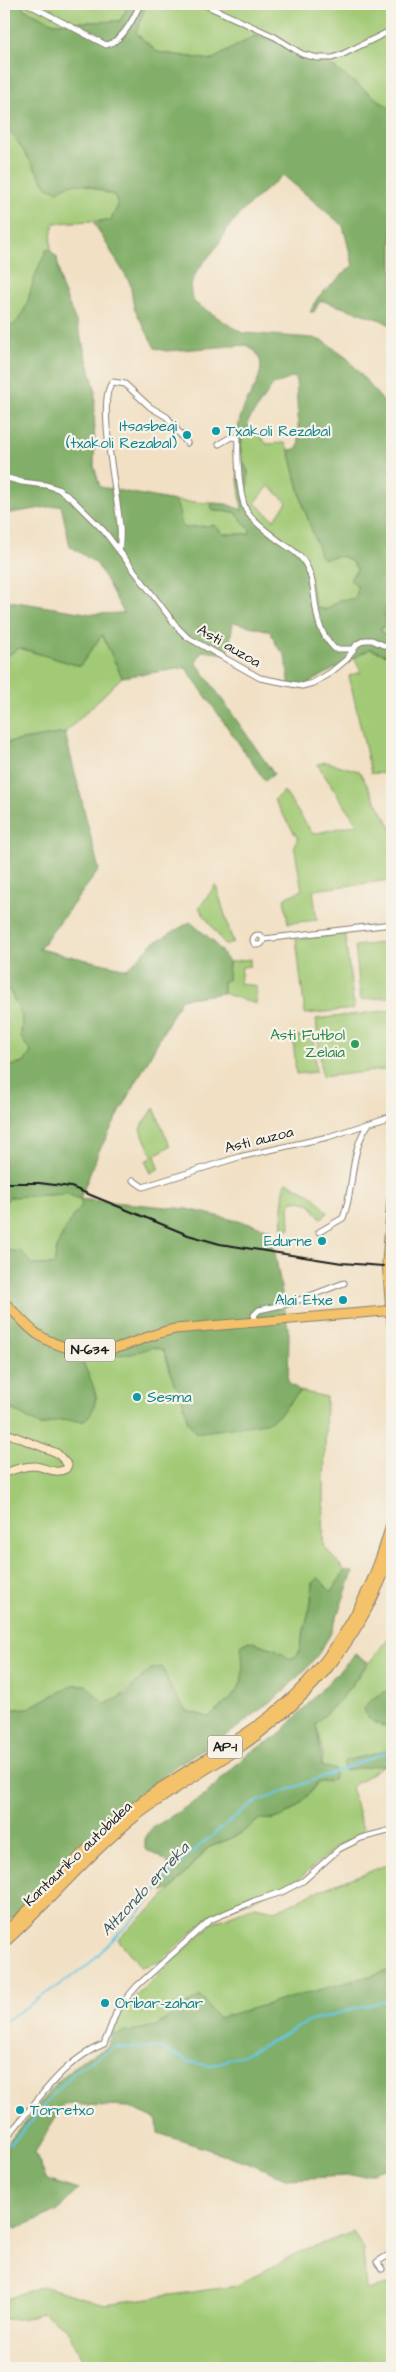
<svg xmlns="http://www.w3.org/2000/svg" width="396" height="2372" font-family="'Architects Daughter',sans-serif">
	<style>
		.green { fill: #a2ca76; stroke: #5f7349; fill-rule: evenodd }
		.forest { fill: #81ae67; stroke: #4e6542; fill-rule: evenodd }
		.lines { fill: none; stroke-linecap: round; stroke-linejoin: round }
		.stream { stroke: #65c6e3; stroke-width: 2 }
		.street-casing { stroke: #867e70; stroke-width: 7 }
		.secondary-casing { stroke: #867e70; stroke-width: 9 }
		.highway-casing { stroke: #867e70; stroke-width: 11 }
		.street { stroke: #fff; stroke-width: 5 }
		.secondary { stroke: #fbe7c3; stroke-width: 7 }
		.highway { stroke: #f4c26a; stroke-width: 9 }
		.rail { stroke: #1c1c1c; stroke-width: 2 }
		.highway-bridge-casing { stroke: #867e70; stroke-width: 11; stroke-linecap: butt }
		.highway-bridge { stroke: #f4c26a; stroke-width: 9 }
		.culture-dot { fill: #0f9aa8; stroke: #f7f3e8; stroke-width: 2 }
		.leisure-dot { fill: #2e9e5b; stroke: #f7f3e8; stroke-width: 2 }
		.labels { text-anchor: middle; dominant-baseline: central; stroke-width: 4.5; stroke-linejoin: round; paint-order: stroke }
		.shield { fill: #f7f3e8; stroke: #5e5c59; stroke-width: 1 }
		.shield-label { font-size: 14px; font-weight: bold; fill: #1c1c1c }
		.culture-label { font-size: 15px; fill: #0d838f; stroke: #f7f3e8; text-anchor: start }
		.street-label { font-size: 15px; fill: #1c1c1c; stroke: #f7f3e8 }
		.leisure-label { font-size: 15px; fill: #27864d; stroke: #f7f3e8; text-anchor: end }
		.water-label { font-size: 16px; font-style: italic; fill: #365862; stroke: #f7f3e8 }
	</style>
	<rect width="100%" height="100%" fill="#f7f3e8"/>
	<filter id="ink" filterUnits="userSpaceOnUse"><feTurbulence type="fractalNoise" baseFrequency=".02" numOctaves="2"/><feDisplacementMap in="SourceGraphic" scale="10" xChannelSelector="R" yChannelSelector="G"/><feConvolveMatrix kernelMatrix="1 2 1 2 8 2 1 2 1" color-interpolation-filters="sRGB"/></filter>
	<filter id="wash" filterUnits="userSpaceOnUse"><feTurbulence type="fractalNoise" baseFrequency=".0096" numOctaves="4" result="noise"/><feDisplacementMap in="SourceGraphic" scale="20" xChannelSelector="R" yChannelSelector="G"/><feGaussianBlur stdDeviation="1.12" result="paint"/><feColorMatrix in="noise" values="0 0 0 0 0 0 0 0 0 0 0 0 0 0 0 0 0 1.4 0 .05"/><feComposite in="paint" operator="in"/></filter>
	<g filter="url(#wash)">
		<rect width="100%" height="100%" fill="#f1e0c4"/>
		<path class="green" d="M23,4H129L120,21L54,23L24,9Z
			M146,4H392V110L326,62L299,55L277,41L255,36L211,60L157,52L136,33Z
			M4,127L16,139L47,187L77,182L115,196L118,205L111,220L54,223L51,237V251L47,249L35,276L27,305L16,324L5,329Z
			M253,429L267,444L285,443L289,450L303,505L324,559C338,555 350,554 357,570L351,576C357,584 360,591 354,599L340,600L325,610L316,607L277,533L257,520L247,508L248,471L240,457L242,438ZM269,486L287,502L274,520L255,503Z
			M175,501L213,503L211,507L214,511L235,512L250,530L249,534H224L201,526L186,528L182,526L178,508Z
			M392,587V640L381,632V628L385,626L384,615Z
			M102,635L122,677L65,733L4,743V658L19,648L80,666Z
			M370,649L392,657V774L371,773L349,676L361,672L354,658Z
			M326,762L359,771L392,829V880L313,890L317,920L288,923L284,898L302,890L294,845L298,839L274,800L284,791L313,834L357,824L317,764Z
			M216,885L233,942L225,945L199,908Z
			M345,934L354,1009L305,1014L296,939Z
			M392,942V997L361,1000L355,946Z
			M250,959V966L242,967L240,983L256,986V1004L223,993V980H228L229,962Z
			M4,987L10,991L22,1016L21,1037L31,1052L24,1063L13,1065L4,1070Z
			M392,1010V1069L322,1077L316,1019Z
			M293,1036H313L316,1072L296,1074Z
			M154,1108L170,1146L155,1155L159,1168L151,1173L145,1161L153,1157L140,1129Z
			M288,1182L315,1197L328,1213L321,1218L316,1213L311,1204L295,1200L289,1206L290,1229L283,1230L282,1207L285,1183Z
			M67,1194L80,1199L82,1205C70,1221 55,1241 55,1262L52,1265H32L26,1258L4,1250V1203L10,1197Z
			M153,1347L163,1350L180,1390L188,1422L278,1416L300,1391L326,1397L323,1545L345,1571L331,1592L312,1583L311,1603L298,1655L290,1659L275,1649L249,1641L242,1645C246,1688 241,1691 209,1717L186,1711L172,1691L162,1667C138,1671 131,1697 104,1704L86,1685H74L28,1708L4,1710V1405L41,1426L59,1420L84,1421L97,1397L82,1360C106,1356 129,1355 153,1347Z
			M392,1633V1688L375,1723L392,1728V1750L344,1761V1770L386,1764L351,1787L364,1833L337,1846L296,1882L207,1918L162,1961L141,1967L118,1939L171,1890L208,1848L240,1834L260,1818L273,1820C293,1807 319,1793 322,1766C324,1753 318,1736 316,1723L341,1699Z
			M392,1863L391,1970L218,2019L200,1997L156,2026L112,2035L121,2010L213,1923L255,1906L275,1910L290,1905L312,1893Z
			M353,2232L363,2249L366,2290L392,2284V2368H87L66,2328L43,2312L22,2319H4V2300L42,2286L105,2304L236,2286L301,2251Z"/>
		<path class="forest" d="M4,4H23L24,9L54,23L120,21L129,4H146L136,33L157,52L211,60L255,36L277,41L299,55L326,62L392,110V326L381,320L323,301H320L314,312H310L318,297L353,265L343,226L283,175C266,190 247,205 232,223C225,231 221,241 215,249C204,263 181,284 195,303L242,333L313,338L325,342L348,359L392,412V587L384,615L385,626L381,628V632L392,640V657L370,649L302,687L290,686L285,655L278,648L270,631L233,622L228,654L202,651L196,662L274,774L265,781L186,668L122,677L102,635L80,666L19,648L4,658V600L92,614L124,613L97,564L70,546L61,505L4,514V329C27,323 28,294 36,274C39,266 43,258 47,249L51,251L57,257L61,285L77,324L95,388L94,466L100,487L175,501L178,508L182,526L186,528L214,525L224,534H249L250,530L235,512L214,511L211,507L213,503L226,504L242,510C238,478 232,446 241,415C246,398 261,383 261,365C260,356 254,348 246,345L166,351L155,348L134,308L130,283L94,223L111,220L118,205L115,196C95,189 77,176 58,191L47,187L16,139L4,127V35L9,26L4,19ZM294,377L296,379L299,445L296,449L289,450L303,505L321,557L324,559C338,555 350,554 357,570L350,580L357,585V594L354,599L340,600L325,610L316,607C308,572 309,556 277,533C266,526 255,520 247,508L248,471L240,457L242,438L253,429L247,423L273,385Z
			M65,733L99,870L39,949L127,969L152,944L190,922L213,941L229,962L228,980L223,981V993L181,999L98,1153L80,1199L188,1209L271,1229L289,1334L288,1382L300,1391L278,1416L266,1423L196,1433L188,1422L180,1390L174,1385L164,1350L153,1347L132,1354L108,1355L82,1360C91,1383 106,1401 84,1421L59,1420L41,1426L4,1405V1250L22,1252L32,1265H52L55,1262C55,1241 70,1221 82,1205L80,1199L67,1194L10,1197L4,1203V1070L13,1065L24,1063L31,1052L21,1037L22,1016L10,991L4,987V743Z
			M345,1571L353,1572L331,1633L319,1653L306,1669L277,1697L234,1730L177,1765L90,1835L44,1888L4,1925V1710L28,1708L74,1685H86L105,1704L125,1695L151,1669L162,1667L172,1691L186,1711L209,1717C241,1691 246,1688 241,1646L249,1641L275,1649L290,1659L298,1655L311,1603L312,1583L318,1577L331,1592Z
			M355,1654L368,1662L341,1699L316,1723L322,1766L336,1770L333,1780L317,1783C302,1804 288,1822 260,1819L240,1834L207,1848L171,1890L163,1891C162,1880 168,1873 168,1862L145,1849V1839L151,1829L205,1795L246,1755L278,1736Z
			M392,1688V1728C380,1725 368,1723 364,1709L370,1700Z
			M392,1750V1764L343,1770L344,1761Z
			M392,1967V2167L365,2175L288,2179L247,2162L158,2133L157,2120L130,2107L63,2104L35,2153L47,2180L78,2190L57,2211L16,2229L4,2219V2166L8,2143L55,2084L83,2059L107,2048L112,2035L156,2026L200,1996L218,2018L391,1970Z"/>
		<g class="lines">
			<path class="stream" d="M4,2022L87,1966L137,1915L186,1857L251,1804L392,1750
				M4,2144H11L39,2113L54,2093L76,2071L115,2047L161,2048L188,2061L210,2066L248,2053L310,2021L388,2000L392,2003"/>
		</g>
	</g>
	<g filter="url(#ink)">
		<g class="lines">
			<g class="street-casing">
				<path id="street" d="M28,4L106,45C122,42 134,18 140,4
					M203,4L275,37L302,54L318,58H332L341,55L392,30
					M219,444L231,437L238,438C237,456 239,494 246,510C251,520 265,530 274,537C283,545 296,550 303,560C322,587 306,621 335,649H354
					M4,477L22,482L46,485L58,489L72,499L104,531L178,628L187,637L260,678L302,686L313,683L330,673L347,659L357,644L365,640H372L392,649
					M119,551C120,543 121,535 120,527C119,502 95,396 113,382L125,384L150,407L167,417L187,443
					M253 940a5 5 0 1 1 10 0a5 5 0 1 1-10 0Z
					M264,939L392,924
					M133,1180L143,1187L239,1157L328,1137L392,1116
					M319,1232L343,1218C355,1188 349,1152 368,1125
					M256,1321L254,1315L259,1310L291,1303L344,1283
					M4,2140C36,2105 59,2062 104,2044L118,2008L137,1986L210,1920L254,1901L282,1892L303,1881L339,1849L361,1838L392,1830
					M382,2269L377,2262L392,2253"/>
			</g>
			<g class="secondary-casing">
				<path id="secondary" d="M4,1432L57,1453L68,1465L66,1469C55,1475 46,1467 35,1466C24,1466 14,1469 4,1474"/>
			</g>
			<g class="highway-casing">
				<path id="highway" d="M392,1199L387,1262L392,1324
					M4,1302C15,1312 25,1325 37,1334C57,1348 89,1355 112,1349C134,1344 153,1333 175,1329L384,1311
					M4,1933C47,1894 83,1848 129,1811C170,1778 218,1754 261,1723C328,1674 372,1600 392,1520
					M4,1943C49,1903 87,1855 135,1817C168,1791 205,1771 239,1748C313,1697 363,1636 392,1551"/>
			</g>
			<use href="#street" class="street"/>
			<use href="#secondary" class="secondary"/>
			<use href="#highway" class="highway"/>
			<path class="rail" d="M4,1183H39L71,1187L188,1235L220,1244L342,1263L383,1266"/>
			<g class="highway-bridge-casing">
				<path id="highway-bridge" d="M384,1311L392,1310"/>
			</g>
			<use href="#highway-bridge" class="highway-bridge"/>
		</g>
	</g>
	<g class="culture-dot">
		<circle cx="216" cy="431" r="5"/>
		<circle cx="187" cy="435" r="5"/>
		<circle cx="322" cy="1241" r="5"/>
		<circle cx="343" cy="1300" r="5"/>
		<circle cx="137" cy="1397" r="5"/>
		<circle cx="105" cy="2003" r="5"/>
		<circle cx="20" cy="2110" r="5"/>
	</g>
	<circle class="leisure-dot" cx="355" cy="1044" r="5"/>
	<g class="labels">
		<g class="shield">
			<rect x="65" y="1338.5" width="50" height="23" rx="4"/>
			<rect x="207.5" y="1735.5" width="35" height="23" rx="4"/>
		</g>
		<g class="shield-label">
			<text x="90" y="1350">N-634</text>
			<text x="225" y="1747">AP-1</text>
		</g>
		<g class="culture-label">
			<text x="177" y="426" text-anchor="end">Itsasbegi<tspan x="177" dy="17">(txakoli Rezabal)</tspan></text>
			<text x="226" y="431">Txakoli Rezabal</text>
			<text x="312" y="1241" text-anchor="end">Edurne</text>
			<text x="333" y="1300" text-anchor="end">Alai Etxe</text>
			<text x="147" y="1397">Sesma</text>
			<text x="115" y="2003">Oribar-zahar</text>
			<text x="30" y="2110">Torretxo</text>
		</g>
		<g class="street-label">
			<text transform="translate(229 646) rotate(30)">Asti auzoa</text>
			<text transform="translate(259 1140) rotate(-14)">Asti auzoa</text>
			<text transform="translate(78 1854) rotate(-44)">Kantauriko autobidea</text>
		</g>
		<g class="leisure-label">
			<text x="345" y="1035">Asti Futbol<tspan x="345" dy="17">Zelaia</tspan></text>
		</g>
		<g class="water-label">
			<text transform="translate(145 1889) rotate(-47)">Altzondo erreka</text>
		</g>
	</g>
	<rect width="396" height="2372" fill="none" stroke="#f7f3e8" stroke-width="20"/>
</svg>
